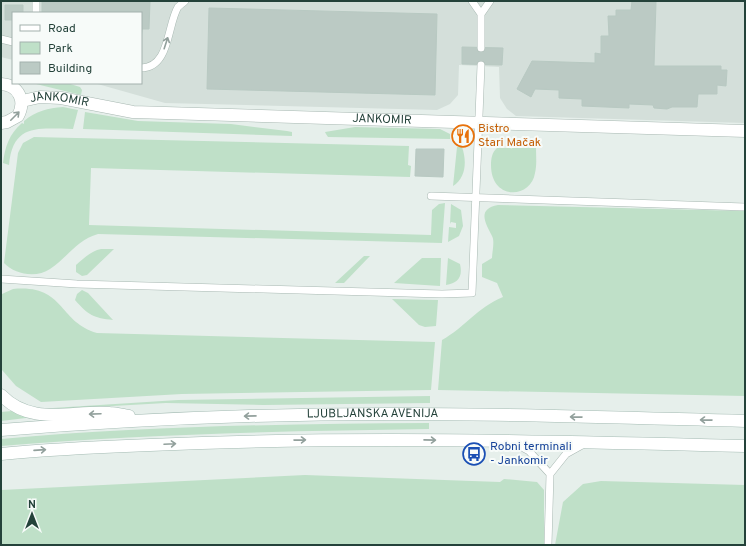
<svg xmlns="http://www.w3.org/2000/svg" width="746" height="546" font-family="Overpass,sans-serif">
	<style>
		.built { fill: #d4dfda }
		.green { fill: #bfe0c8 }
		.building { fill: #bbcac4; stroke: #b8c9c2 }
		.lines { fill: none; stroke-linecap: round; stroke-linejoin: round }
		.service-casing { stroke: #a8b8b2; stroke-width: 8 }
		.minor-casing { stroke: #a8b8b2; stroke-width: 13 }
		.tertiary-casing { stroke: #a8b8b2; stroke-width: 13 }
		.secondary-casing { stroke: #a4bbb3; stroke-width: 13 }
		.service { stroke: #fff; stroke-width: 7 }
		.minor { stroke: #fff; stroke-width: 12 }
		.tertiary { stroke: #fff; stroke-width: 12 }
		.secondary { stroke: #fff; stroke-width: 12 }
		.oneway { stroke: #92a09c }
		.labels { text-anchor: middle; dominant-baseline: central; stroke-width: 4; stroke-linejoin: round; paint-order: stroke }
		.street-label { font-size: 12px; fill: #24423a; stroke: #f7fbf9 }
		.food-label { font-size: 12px; fill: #c56008; stroke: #f7fbf9; text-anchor: start }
		.transit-label { font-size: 12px; fill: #164399; stroke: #f7fbf9; text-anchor: start }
	</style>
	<rect width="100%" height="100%" fill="#e6efeb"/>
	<path class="built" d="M1,1H745V123L516,116L507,109L500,98L499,67L459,65L458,95L450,104L437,110L165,103L94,83H141V13H13V60L1,57Z"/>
	<path class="green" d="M32,83H67L80,87L82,90L81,95Z
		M63,107L78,110L73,129C40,129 13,122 9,165L3,163C5,147 9,134 22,123L24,124V121C36,111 48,108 63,107Z
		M85,112L138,121L231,124L287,131L292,132V136L83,129Z
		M355,127L440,129L450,134V139L328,137L326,134L325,132Z
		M34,137L409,146L408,165L411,166L410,177L91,168L89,225L431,235L432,210L439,204L445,203L442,243L98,234C77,240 68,257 50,269C37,278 15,275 4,263L18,153L23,143Z
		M457,147H462C467,161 466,178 453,186Z
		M497,148H536C536,156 537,165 535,173C531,199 491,201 491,165C491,159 492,152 497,148Z
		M451,204L461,210L463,226L459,236L448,242L449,227L456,228V223L451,222L450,224Z
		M498,205L745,211V396L438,390L442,340C464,328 478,307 503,297L497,283L482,277V264L492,258C492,253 495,241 492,236C486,224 476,209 498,205Z
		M101,249H114L87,275L82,276L76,272V265C84,258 91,251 101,249Z
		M364,256H370L344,283H335Z
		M422,258H441L440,286L394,283Z
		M448,258L460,264C463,277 458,283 446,285Z
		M13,289C65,284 58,322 97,333L435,342L431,390L182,394L41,402L16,386L2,370L1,298L2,294Z
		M82,290L88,293L113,320C94,318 88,315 75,300L77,294Z
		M392,299L438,300L436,326L425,327L419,325Z
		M430,396V403L263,405L166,403L77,408V411L37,409L178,400Z
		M12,411L26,417V418L1,421V412Z
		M429,423V429C286,431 143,434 1,446V439C143,426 286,424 429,423Z
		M305,475L500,482L504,479L537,482L544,490V545H1V490Z
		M601,481L745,485V545H555L563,502L583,484Z"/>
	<path class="building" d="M42,1H150L149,29H142L141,41V13H42Z
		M632,1L656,2L654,66H721V70H727L726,86L717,85V94H698L697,107H672L667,109L654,108L653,105L629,104V108L582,106V99L559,98V90L535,89L531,97L517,89L532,61L595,63V53L601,54V36H609L608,16H616V10H631Z
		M5,5H23V13H13V20H5Z
		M209,8L437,14L435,95L207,89Z
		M462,47L503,48L502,65L462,64Z
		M416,149H444L443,177L415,176Z"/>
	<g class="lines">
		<g class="service-casing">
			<path id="service" d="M472,1L481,14V48
				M36,13V1
				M481,14L490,1
				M1,39L13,42
				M141,68C170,68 167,25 178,7C180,5 183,3 185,1
				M431,196L745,207
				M1,279L77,284L442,294L472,293L481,65
				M514,443L529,451L550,474
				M548,545L550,474L566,454L584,444"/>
		</g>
		<g class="minor-casing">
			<g id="minor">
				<path id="s1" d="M22,101L40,97L61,98L133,112L745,131"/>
			</g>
		</g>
		<g class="tertiary-casing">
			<path id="tertiary" d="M1,84C19,85 26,101 18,116L7,122L1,123"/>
		</g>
		<g class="secondary-casing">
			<g id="secondary">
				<path d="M1,395C32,427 72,410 110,413C116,413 123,415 129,416"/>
				<path id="s2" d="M1,430C139,419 277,413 416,414C526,414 635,418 745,421"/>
				<path d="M1,454C51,449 100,447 150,445C349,436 547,441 745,446"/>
			</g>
		</g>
		<use href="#service" class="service"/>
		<use href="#minor" class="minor"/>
		<use href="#tertiary" class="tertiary"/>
		<use href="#secondary" class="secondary"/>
	</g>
	<defs><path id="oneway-shaft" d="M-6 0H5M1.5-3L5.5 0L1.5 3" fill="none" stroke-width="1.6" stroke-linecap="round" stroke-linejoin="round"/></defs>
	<g class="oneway">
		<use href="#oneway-shaft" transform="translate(166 43) rotate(-72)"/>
		<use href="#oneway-shaft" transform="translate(15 116) rotate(-45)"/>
		<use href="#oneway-shaft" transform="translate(95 414) rotate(178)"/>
		<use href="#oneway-shaft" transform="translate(250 416) rotate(179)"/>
		<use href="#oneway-shaft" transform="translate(576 417) rotate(-179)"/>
		<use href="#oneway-shaft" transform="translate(706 420) rotate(-179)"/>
		<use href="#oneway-shaft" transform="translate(300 440) rotate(-1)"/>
		<use href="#oneway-shaft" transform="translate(430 440) rotate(1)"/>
		<use href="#oneway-shaft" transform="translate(170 444) rotate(-3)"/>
		<use href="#oneway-shaft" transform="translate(40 450) rotate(-4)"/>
	</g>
	<defs>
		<g id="restaurant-ring" transform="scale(1.15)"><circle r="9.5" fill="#f7fbf9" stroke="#e8710a" stroke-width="1.5"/><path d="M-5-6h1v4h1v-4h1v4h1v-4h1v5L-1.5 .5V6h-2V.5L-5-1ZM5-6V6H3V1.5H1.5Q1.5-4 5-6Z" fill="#e8710a"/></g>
		<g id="bus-ring" transform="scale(1.15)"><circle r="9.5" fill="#f7fbf9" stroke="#1a4fb4" stroke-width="1.5"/><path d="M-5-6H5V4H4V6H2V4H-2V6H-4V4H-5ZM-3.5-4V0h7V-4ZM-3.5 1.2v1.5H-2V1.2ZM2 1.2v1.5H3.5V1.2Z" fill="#1a4fb4"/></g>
	</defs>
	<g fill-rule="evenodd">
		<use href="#restaurant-ring" x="463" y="136"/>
		<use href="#bus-ring" x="474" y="454"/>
	</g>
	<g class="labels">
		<g class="street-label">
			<text stroke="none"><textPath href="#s1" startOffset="38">JANKOMIR</textPath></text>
			<text stroke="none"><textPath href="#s1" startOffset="362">JANKOMIR</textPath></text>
			<text stroke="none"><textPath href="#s2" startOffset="372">LJUBLJANSKA AVENIJA</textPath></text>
		</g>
		<g class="food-label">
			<text x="478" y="129">Bistro<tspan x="478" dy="14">Stari Mačak</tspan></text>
		</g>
		<g class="transit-label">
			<text x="490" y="447">Robni terminali<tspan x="490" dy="14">- Jankomir</tspan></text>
		</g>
	</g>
	<rect width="746" height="546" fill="none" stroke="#24423a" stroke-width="4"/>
	<rect x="12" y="12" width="130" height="72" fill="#f7fbf9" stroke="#a3b1ad"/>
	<rect x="20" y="25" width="20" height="6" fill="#ffffff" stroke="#a3b1ad"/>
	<text x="48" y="32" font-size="12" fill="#24423a">Road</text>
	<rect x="20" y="42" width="20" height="12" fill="#bfe0c8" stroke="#a3b1ad"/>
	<text x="48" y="52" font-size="12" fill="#24423a">Park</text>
	<rect x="20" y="62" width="20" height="12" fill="#bbcac4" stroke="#a3b1ad"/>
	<text x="48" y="72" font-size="12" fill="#24423a">Building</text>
	<g transform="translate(32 514)" stroke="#f7fbf9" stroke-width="3" paint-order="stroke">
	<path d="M0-3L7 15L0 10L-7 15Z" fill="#24423a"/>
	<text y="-6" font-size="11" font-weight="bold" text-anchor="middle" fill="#24423a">N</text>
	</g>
</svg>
